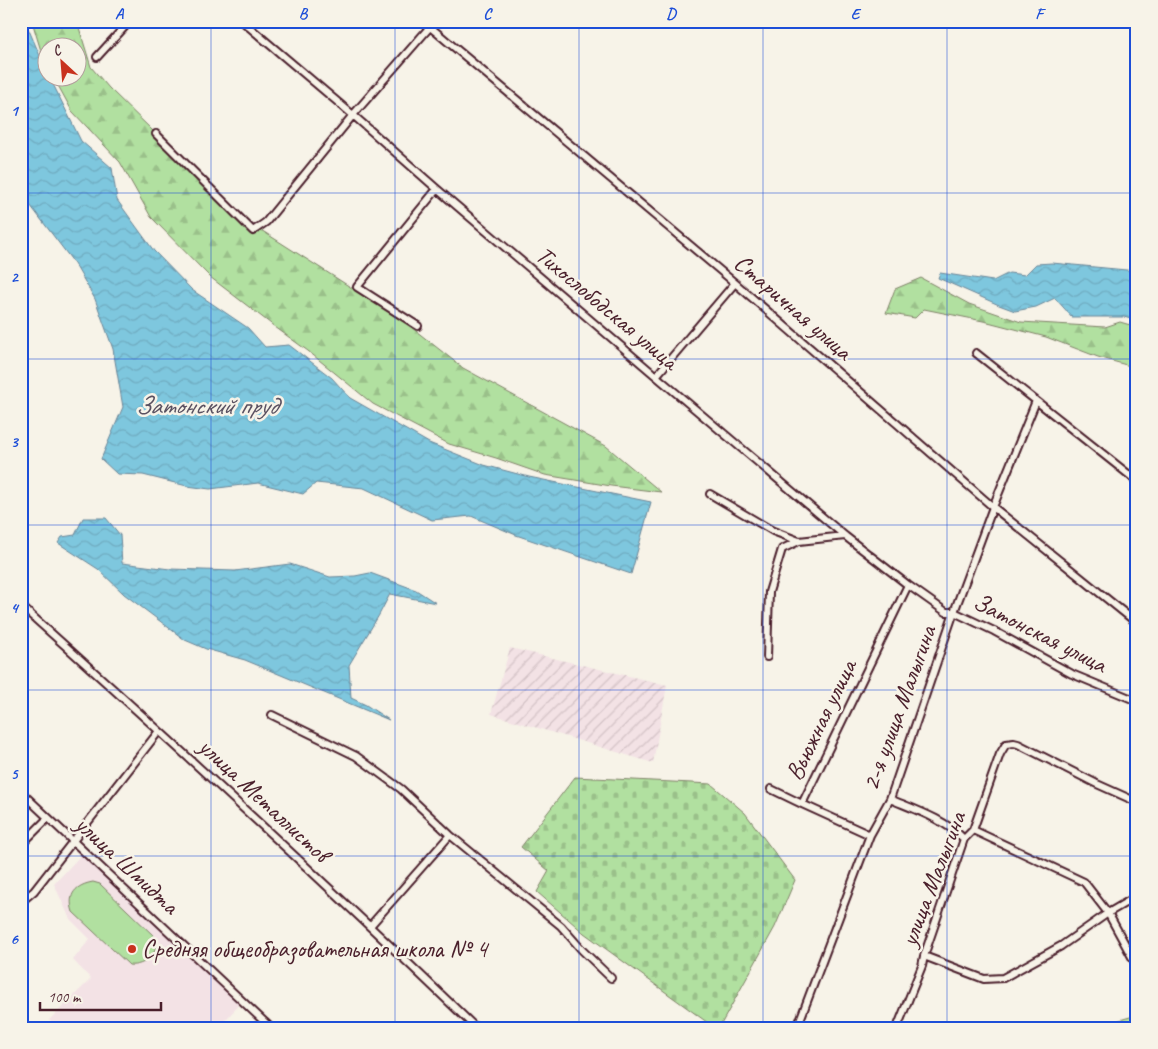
<svg xmlns="http://www.w3.org/2000/svg" width="1158" height="1049" font-family="Caveat,sans-serif">
	<style>
		.built { fill: #f3e2e5 }
		.industrial { fill: url(#industrial-furrows) }
		.green { fill: #b1e0a0; stroke: #7e8066 }
		.forest { fill: url(#forest-firs); stroke: #7e8066 }
		.cemetery { fill: url(#cemetery-stones); stroke: #7e8066 }
		.water { fill: url(#water-waves); stroke: #698496 }
		.lines { fill: none; stroke-linecap: round; stroke-linejoin: round }
		.minor-casing { stroke: #4a1f2b; stroke-width: 10 }
		.minor { stroke: #f7f3e8; stroke-width: 6 }
		.grid { fill: none; stroke: #1d4ed8; stroke-width: 1; stroke-opacity: 0.55 }
		.poi-dot { fill: #c8321e; stroke: #f7f3e8; stroke-width: 2 }
		.labels { text-anchor: middle; dominant-baseline: central; stroke-width: 5; stroke-linejoin: round; paint-order: stroke }
		.street-label { font-size: 25px; fill: #4a1f2b; stroke: #f7f3e8 }
		.poi-label { font-size: 25px; fill: #4a1f2b; stroke: #f7f3e8; text-anchor: start }
		.water-label { font-size: 26px; font-style: italic; fill: #5a5161; stroke: #f7f3e8 }
		.neatline { fill: none; stroke: #1d4ed8; stroke-width: 2 }
		.grid-label { font-size: 16px; text-anchor: middle; font-weight: bold; fill: #1d4ed8 }
	</style>
	<defs>
		<pattern id="industrial-furrows" width="10" height="10" patternUnits="userSpaceOnUse" patternTransform="scale(1.25)"><rect width="10" height="10" fill="#f3e2e5"/><path d="M-1 1l2-2M0 10L10 0M9 11l2-2" fill="none" stroke="#d2c1c5"/></pattern>
		<pattern id="forest-firs" width="22" height="20" patternUnits="userSpaceOnUse" patternTransform="scale(1.25)"><rect width="22" height="20" fill="#b1e0a0"/><path d="M5 1l3.5 6h-7zM16 11l3.5 6h-7z" fill="#9ac08a"/></pattern>
		<pattern id="cemetery-stones" width="16" height="16" patternUnits="userSpaceOnUse" patternTransform="scale(1.25)"><rect width="16" height="16" fill="#b1e0a0"/><path d="M2 7V4a2 2 0 0 1 4 0v3zM10 15v-3a2 2 0 0 1 4 0v3z" fill="#9ac08a"/></pattern>
		<pattern id="water-waves" width="16" height="10" patternUnits="userSpaceOnUse" patternTransform="scale(1.25)"><rect width="16" height="10" fill="#7ec7de"/><path d="M0 5q4-4 8 0t8 0" fill="none" stroke="#6eaabf"/></pattern>
	</defs>
	<rect width="100%" height="100%" fill="#f7f3e8"/>
	<filter id="ink" filterUnits="userSpaceOnUse"><feTurbulence type="fractalNoise" baseFrequency=".02" numOctaves="2"/><feDisplacementMap in="SourceGraphic" scale="10" xChannelSelector="R" yChannelSelector="G"/><feConvolveMatrix kernelMatrix="1 2 1 2 8 2 1 2 1" color-interpolation-filters="sRGB"/></filter>
	<g filter="url(#ink)">
		<path class="built" d="M81,855L241,1003L218,1028H57L49,1020L91,979L73,960L90,939L70,919L54,884Z"/>
		<path class="industrial" d="M510,648L667,685L653,763L491,714Z"/>
		<path class="green" d="M93,882L100,884L155,937C161,953 144,967 129,965L73,912C67,894 76,885 93,882Z"/>
		<path class="forest" d="M32,21H77L91,67L109,88L242,218L402,320L463,368L606,446L661,492L611,486L545,475L496,458L449,444L373,404L308,351L275,327L210,277L151,217L120,162L72,111L54,78H78V48H48L47,67L44,61Z
			M921,278L969,304L1021,322L1105,327L1120,322L1137,327V368L1098,357L1046,337L988,322L924,309L915,318L886,313L895,289Z
			M1137,1015V1028H1092Z"/>
		<path class="cemetery" d="M575,777L711,784L745,813L795,880L775,927L719,1028H715L584,933L537,892L549,871L521,847Z"/>
		<path class="water" d="M21,21H25L47,72L48,78H50L81,141L112,168L117,200L154,251L192,290L248,328L265,347L289,345L332,378L350,398L429,443L484,465L529,477L651,502L631,574L516,535L471,516L432,520L364,488L316,483L303,494L258,483L210,489L187,486L143,475L117,474L101,459L123,407L113,349L95,299L74,263L21,193Z
			M1052,263L1137,271V321L1124,317H1072L1055,298L1036,307L1015,311L999,305L938,278L940,273L993,281L1009,273L1025,275L1036,264Z
			M83,518H106L120,535L122,563L170,569L235,571L290,564L330,577L355,576L370,573L416,590L436,603L390,594L379,615L349,665L351,698L366,705L389,720L245,660L206,649L185,640L124,594L98,569L58,543L62,537L75,535Z"/>
		<g class="lines">
			<g class="minor-casing">
				<path id="minor" d="M242,21L353,115L437,189L656,376L845,536L908,585L946,612H954L994,631L1072,674L1137,701
					M423,21L735,283L993,507L1137,623
					M97,57L130,21
					M156,134L253,231L266,222L353,115L435,21
					M418,326L357,287L437,189
					M976,353L1137,481
					M656,376L735,283
					M710,494L773,531L799,541L845,536
					M21,606C175,744 327,884 476,1028
					M767,657L769,592L782,549L799,541
					M21,694V704
					M272,715L356,756L401,789L450,835L561,926L582,950L611,978
					M771,789L802,804
					M21,792L271,1028
					M890,799C916,810 944,819 964,839
					M973,830L1084,882L1108,913L1137,966
					M870,835L802,804L908,585
					M21,845L48,818
					M21,902L34,891L159,731
					M370,926L450,835
					M924,956L984,979L1003,978L1061,946L1108,913L1137,896
					M797,1028L870,835L890,799L954,612L993,507L1036,401
					M897,1028L922,966L924,956L964,839L973,830L1000,754L1006,744L1014,743L1018,744L1097,784L1137,802"/>
			</g>
			<use href="#minor" class="minor"/>
		</g>
	</g>
	<path class="grid" d="M211,21V1028M395,21V1028M579,21V1028M763,21V1028M947,21V1028M21,193H1137M21,359H1137M21,525H1137M21,690H1137M21,856H1137"/>
	<circle class="poi-dot" cx="132" cy="949" r="5"/>
	<g class="labels">
		<g class="street-label">
			<text transform="translate(793 307) rotate(41)">Старичная улица</text>
			<text transform="translate(607 308) rotate(40)">Тихослободская улица</text>
			<text transform="translate(1040 633) rotate(27)">Затонская улица</text>
			<text transform="translate(899 708) rotate(-70)">2-я улица Малыгина</text>
			<text transform="translate(821 720) rotate(-64)">Вьюжная улица</text>
			<text transform="translate(264 800) rotate(43)">улица Металлистов</text>
			<text transform="translate(127 865) rotate(43)">улица Шмидта</text>
			<text transform="translate(933 879) rotate(-69)">улица Малыгина</text>
		</g>
		<g class="poi-label">
			<text x="142" y="949">Средняя общеобразовательная школа № 4</text>
		</g>
		<g class="water-label">
			<text x="206" y="405">Затонский пруд</text>
		</g>
	</g>
	<rect width="1158" height="1049" fill="none" stroke="#f7f3e8" stroke-width="55"/>
	<g transform="translate(62 62) rotate(334)"><circle r="24" fill="#f7f3e8" stroke="#b29e9c"/>
	<path d="M0-4L9 19L0 12L-9 19Z" fill="#c8321e"/>
	<text y="-8" font-size="14" font-weight="bold" text-anchor="middle" fill="#4a1f2b">С</text>
	</g>
	<path d="M40 1002v8h121v-8" fill="none" stroke="#4a1f2b" stroke-width="2.5"/>
	<text x="48" y="1002" font-size="15" fill="#4a1f2b" stroke="#f7f3e8" stroke-width="4" paint-order="stroke">100 m</text>
	<rect x="28" y="28" width="1102" height="994" class="neatline"/>
	<g class="grid-label">
		<text x="119" y="19">A</text>
		<text x="303" y="19">B</text>
		<text x="487" y="19">C</text>
		<text x="671" y="19">D</text>
		<text x="855" y="19">E</text>
		<text x="1039" y="19">F</text>
		<text x="14" y="116">1</text>
		<text x="14" y="282">2</text>
		<text x="14" y="447">3</text>
		<text x="14" y="613">4</text>
		<text x="14" y="779">5</text>
		<text x="14" y="944">6</text>
	</g>
</svg>
